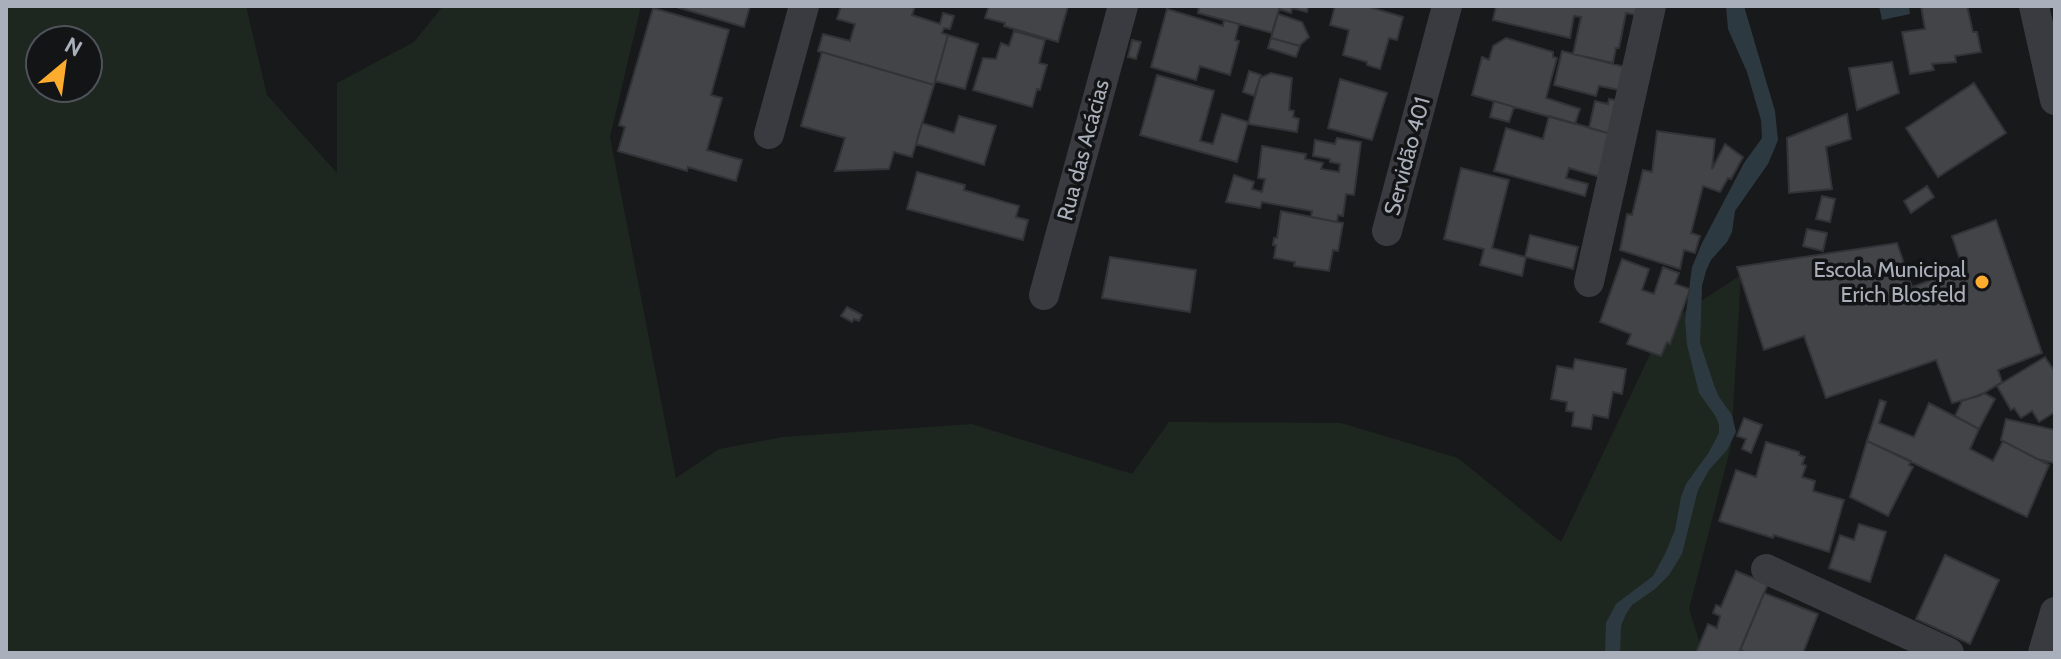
<svg xmlns="http://www.w3.org/2000/svg" width="2061" height="659" font-family="Cabin,sans-serif">
	<style>
		.green { fill: #1e271f; fill-rule: evenodd }
		.water { fill: #2d3940 }
		.building { fill: #424448; stroke: #323337; stroke-width: 2 }
		.lines { fill: none; stroke-linecap: round; stroke-linejoin: round }
		.minor { stroke: #393b40; stroke-width: 30 }
		.poi-dot { fill: #fdac2e; stroke: #131416; stroke-width: 3 }
		.labels { text-anchor: middle; dominant-baseline: central; stroke-width: 7; stroke-linejoin: round; paint-order: stroke }
		.street-label { font-size: 22px; fill: #aab0bb; stroke: #131416 }
		.poi-label { font-size: 22px; fill: #aab0bb; stroke: #131416; text-anchor: end }
	</style>
	<rect width="100%" height="100%" fill="#18191b"/>
	<path class="green" d="M6,6H246L267,95L337,173V83L414,42L443,6H641L610,137L676,478L719,449L783,437L972,424L1132,474L1169,422L1341,423L1458,458L1561,542L1664,325L1741,275L1731,446L1689,609L1703,653H6ZM40,40H88V88H40Z"/>
	<path class="water" d="M1726,6H1744L1775,111L1778,140L1768,164L1735,211L1732,232L1727,242L1711,260L1706,271L1702,286L1700,343L1714,385L1719,397L1732,415L1736,432L1727,450L1709,470L1698,490L1682,554L1669,575L1655,589L1632,605L1626,614L1621,626L1620,653H1605L1606,623L1616,604L1653,576L1665,554L1675,530L1681,497L1686,484L1709,452L1719,433V425L1716,417L1699,393L1687,345L1685,320L1692,267L1702,243L1744,163L1762,138L1761,120L1747,72L1728,29Z
		M1879,6H1909L1910,14L1882,20Z"/>
	<path class="building" d="M673,6H750L744,27Z
		M841,6H915L912,15L940,24L943,13L954,16L950,29L944,28L942,33L948,35L934,85L818,51L823,34L850,41L855,24L837,19Z
		M989,6H1068L1058,42L1004,26L1005,23L985,18Z
		M1193,6H1280L1272,33L1198,13L1199,8Z
		M1280,6H1308L1307,12L1292,8L1291,13L1279,9Z
		M1335,6H1366L1403,17L1397,40L1389,38L1380,69L1367,65V62L1343,55L1349,30L1330,25Z
		M1496,6H1638L1636,15L1626,13L1619,48H1616L1613,63L1573,54L1581,17L1574,16L1570,38L1493,20Z
		M1921,6H1967L1973,32H1977L1981,52L1955,56L1956,62L1932,64L1934,70L1910,74L1902,32L1925,29Z
		M653,8L729,30L711,95L722,98L707,150L742,160L736,181L688,167L687,171L618,151L625,127L619,125Z
		M1167,9L1223,26L1224,20L1239,24L1235,40L1239,41L1230,75L1200,66L1196,80L1151,67Z
		M1278,14L1302,22L1309,37L1299,46L1271,38Z
		M1014,31L1045,40L1039,63L1047,65L1040,90L1037,89L1032,107L973,90L983,58L996,59L1001,43L1009,46Z
		M948,35L978,44L965,89L935,81Z
		M1271,38L1300,46L1296,57L1268,48Z
		M1506,38L1553,52V57L1557,58L1546,98L1580,109L1575,124L1472,95L1482,57L1489,60L1493,46Z
		M1132,40L1141,42L1136,59L1128,57Z
		M1562,51L1625,67L1620,90L1599,86L1596,96L1554,85Z
		M822,52L934,85L912,157L894,152L889,169L835,171L845,138L801,126Z
		M1892,62L1899,93L1857,110L1849,68Z
		M1249,71L1261,75L1254,96L1243,92Z
		M1271,73L1292,78L1289,110L1294,111L1293,117L1299,119L1297,132L1248,124L1260,78Z
		M1157,75L1214,91L1200,141L1213,144L1222,114L1248,122L1237,162L1140,135Z
		M1340,79L1387,93L1372,140L1328,128Z
		M1974,83L2006,133L1938,177L1906,128Z
		M1609,99L1619,101L1611,134L1589,128L1595,101L1608,104Z
		M1494,101L1514,107L1509,122L1490,117Z
		M1847,114L1851,139L1826,147L1832,189L1789,193L1787,138Z
		M959,116L996,126L984,165L916,144L922,123L954,133Z
		M1549,116L1611,134L1600,177L1569,168L1566,178L1588,184L1585,196L1494,171L1506,128L1543,139Z
		M1657,131L1715,139L1712,169L1725,144L1743,157L1731,179L1728,178L1720,192L1703,186L1691,233L1700,236L1695,253L1684,250L1680,269L1620,250L1627,214L1632,215L1643,170L1652,172Z
		M1337,138L1361,142L1354,195L1346,194L1343,216L1338,215L1337,222L1311,217L1312,211L1262,202L1260,208L1226,202L1234,175L1254,182L1252,189L1262,192L1265,179L1258,178L1262,146L1306,154L1305,159L1323,163L1321,169L1339,172L1340,164L1330,162V159L1313,156L1315,140L1335,144Z
		M1461,168L1509,180L1492,248L1525,257L1530,235L1578,247L1573,269L1526,257L1522,276L1480,265L1484,249L1444,239Z
		M917,172L965,185L964,190L1019,206L1016,217L1028,220L1023,240L907,209Z
		M1927,186L1934,197L1911,213L1904,201Z
		M1822,196L1835,199L1830,222L1816,219Z
		M1281,211L1343,223L1338,251L1333,250L1329,271L1294,266L1295,262L1274,258L1276,245H1273L1274,238H1277Z
		M1996,220L2042,353L1998,370L2002,382L1979,396L1952,403L1936,360L1826,398L1804,336L1764,350L1737,267L1897,243L1912,287L1963,269L1952,236Z
		M1807,229L1827,233L1823,251L1803,246Z
		M1110,257L1196,270L1190,312L1102,298Z
		M1622,259L1649,269L1642,290L1654,294L1663,267L1679,273L1675,284L1690,289L1670,344L1667,342L1661,356L1627,344L1631,334L1600,322Z
		M847,307L862,315L859,321L854,319L852,322L841,316Z
		M2045,357L2055,372V412L2039,422L2032,411L2021,418L2014,408L2011,410L1997,386Z
		M1575,359L1626,369L1622,394L1613,392L1608,418L1593,415L1591,429L1572,426L1574,412L1566,411L1567,402L1551,399L1557,366L1573,369Z
		M1984,393L1995,399L1979,429L1955,416L1962,401Z
		M1880,400L1886,402L1879,423L1914,437L1929,403L1979,429L1970,449L1993,461L2003,441L2049,465L2027,517L1867,441Z
		M1744,418L1762,425L1751,453L1742,449L1746,439L1737,436Z
		M2006,419L2055,430L2054,463L2037,459L2001,440Z
		M1867,441L1911,461L1909,465L1913,467L1888,516L1850,497Z
		M1766,442L1799,452V455L1805,457L1802,464L1806,466L1802,477L1815,481L1813,491L1844,500L1829,552L1774,535L1773,538L1719,521L1736,470L1756,477Z
		M1859,524L1886,532L1870,582L1829,568L1840,535L1854,540Z
		M1945,555L1999,580L1970,644L1916,619Z
		M1736,571L1768,584L1739,653H1696L1708,624L1717,628L1720,616L1713,613L1716,605L1721,607Z
		M1764,593L1818,614L1803,653H1748L1740,650Z"/>
	<g class="lines">
		<path class="minor" d="M2034,6L2055,100
			M769,134L804,6
			M1387,231L1447,6
			M1589,282L1651,6
			M1044,295L1123,6
			M1766,569L1949,653
			M2043,653L2055,612"/>
	</g>
	<circle class="poi-dot" cx="1982" cy="282" r="8"/>
	<g class="labels">
		<g class="street-label">
			<text transform="translate(1083 150) rotate(-75)">Rua das Acácias</text>
			<text transform="translate(1407 156) rotate(-75)">Servidão 401</text>
		</g>
		<g class="poi-label">
			<text x="1966" y="269">Escola Municipal<tspan x="1966" dy="25">Erich Blosfeld</tspan></text>
		</g>
	</g>
	<rect width="2061" height="659" fill="none" stroke="#aab0bb" stroke-width="16"/>
	<g transform="translate(64 64) rotate(29)"><circle r="38" fill="#131416" stroke="#4f5258" stroke-width="2"/>
	<path d="M0-6L14 30L0 20L-14 30Z" fill="#fdac2e"/>
	<text y="-12" font-size="22" font-weight="bold" text-anchor="middle" fill="#aab0bb">N</text>
	</g>
</svg>
